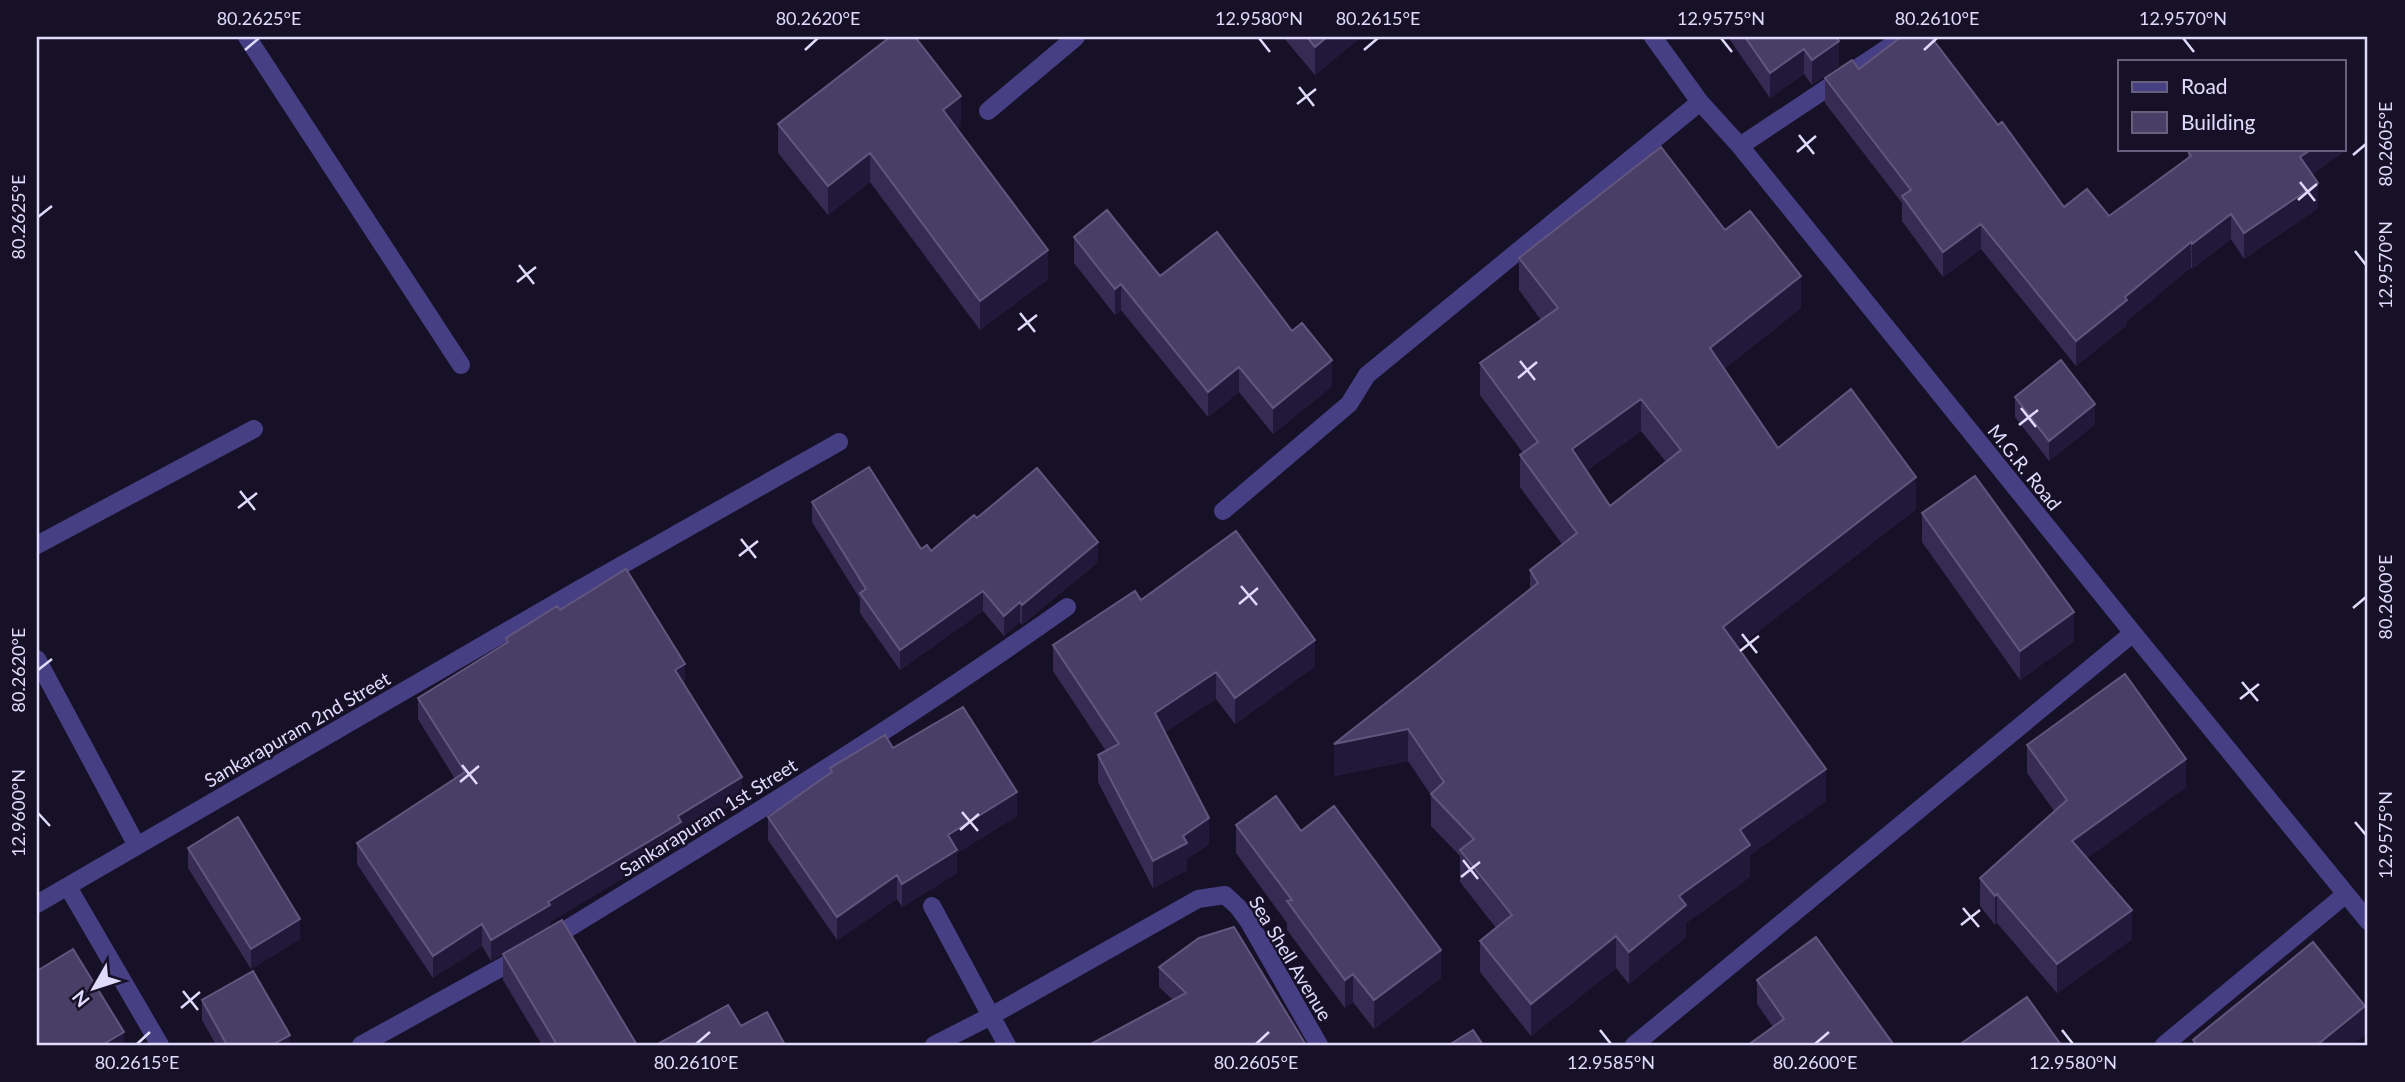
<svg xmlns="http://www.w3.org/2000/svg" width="2405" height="1082" font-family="Lato,sans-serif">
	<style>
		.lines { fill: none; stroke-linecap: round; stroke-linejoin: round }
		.lane { stroke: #473f84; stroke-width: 18 }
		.street { stroke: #473f84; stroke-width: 18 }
		.wall { fill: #372b54; fill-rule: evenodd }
		.shaded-wall { fill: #22193a }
		.building { fill: #493e66; stroke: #61567e; stroke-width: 2; fill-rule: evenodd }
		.ticks { fill: none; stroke: #e0dafd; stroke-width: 2.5 }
		.labels { text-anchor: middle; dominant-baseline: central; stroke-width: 5; stroke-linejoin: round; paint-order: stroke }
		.street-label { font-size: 19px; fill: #e0dafd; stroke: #171127 }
		.neatline { fill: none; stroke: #e0dafd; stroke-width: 2.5 }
		.ticks-label { font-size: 18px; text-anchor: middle; fill: #e0dafd }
	</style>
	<rect width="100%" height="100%" fill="#171127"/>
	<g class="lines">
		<path class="lane" d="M247,37L461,365"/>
		<path class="street" d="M1653,37L1700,102L1740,146L2133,633L2368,921
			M988,111L1076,37
			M1740,146L1904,37
			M1223,511L1349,404L1367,375L1700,102
			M37,545L254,429
			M37,659L136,844
			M68,887L160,1045
			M37,904L578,590L839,442
			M932,906L991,1016L934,1045
			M549,940C724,833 899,726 1067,607
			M361,1045L522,956
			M1007,1045L991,1016L1198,899L1225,895L1238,907L1249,922L1319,1045
			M1634,1045L2133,633
			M2164,1045L2346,894"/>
	</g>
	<path class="wall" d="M890,37H917L916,38L961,125L957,128L1048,279L980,330L870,182L828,215L778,153V124Z
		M1283,37H1361L1315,75Z
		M1728,37H1836L1839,66L1812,85L1804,74L1770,98Z
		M1859,69L1998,125L2064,207L2109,216L2188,158V151H2345L2312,174L2318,208L2244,259L2231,239L2192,269L2191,267L2127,321V325L2076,366L1981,249L1943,277L1902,221V203L1825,103V78Z
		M1725,230L1801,308L1724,369L1778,448L1916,509L1738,647L1826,801L1750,855V877L1686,923V937L1629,984L1616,968L1531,1036L1480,972V941L1496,928L1460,882V856L1431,826V795L1408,761L1334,776L1530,589V570L1562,544L1520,487V455L1523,453L1480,395V363L1541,320L1519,290V258ZM1641,431L1666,462L1610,506L1586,471Z
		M1074,237L1160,276L1332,386L1273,434L1239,392L1208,417L1121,310L1115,315L1074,263Z
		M2015,397L2095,424L2049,461L2015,417Z
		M812,502L921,549L931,551L977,518L1098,562L1022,625L1020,622L1004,636L983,611L900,670L860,613V599L812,522Z
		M1922,513L2074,641L2020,680L1922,542Z
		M1141,600L1315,666L1235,724L1216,699L1165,732L1209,844L1187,859V870L1153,888L1098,782V755L1106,751L1053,671V645Z
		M560,610L685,685L742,798L681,836V843L550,922V926L637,1045H542L503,980V954L491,961L482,946L433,978L357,864V843L455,779L418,719V698L506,644V638Z
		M2027,745L2186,787L2087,858L2132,939L2057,993L1997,923L1995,925L1980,906V878L2054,811L2027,773Z
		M893,748L1017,816L957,853V873L902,907L897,899L837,940L768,840V817L830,774V768Z
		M1236,825L1301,831L1441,978L1374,1029L1353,1002L1345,1008L1287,930V923L1236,853Z
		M188,848L300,939L251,969L188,868Z
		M1159,967L1306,1045L1173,1000L1159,987Z
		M1757,980L1894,1045L1773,1027L1757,1004Z
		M202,1000L290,1045H216L202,1020Z"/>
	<path class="shaded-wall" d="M1327,37H1361L1315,75V47Z
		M1839,41V66L1812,85V60Z
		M1804,49V74L1770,98V73Z
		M961,96V125L943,139V110Z
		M2345,126V151L2300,183V157L2312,149H2344V127Z
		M870,153V182L828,215V186Z
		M2318,183V208L2244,259V233Z
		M2231,214V239L2192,269V244Z
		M1981,224V249L1943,277V252Z
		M2191,242V267L2127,321V325L2076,366V341L2125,297Z
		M1048,250V279L980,330V301Z
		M1801,276V308L1710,380V348Z
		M1121,284V310L1115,315V289Z
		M1332,360V386L1273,434V408Z
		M1239,367V392L1208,417V392Z
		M1641,399V431L1572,481V449Z
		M2095,404V424L2049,461V441Z
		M1916,477V509L1723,659V627Z
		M1098,542V562L1022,625V605Z
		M983,591V611L900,670V650Z
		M1020,602V622L1004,636V616Z
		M2074,612V641L2020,680V651Z
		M1315,640V666L1235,724V698Z
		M685,664V685L675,692V670Z
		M1216,672V699L1155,739V713Z
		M1408,729V761L1334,776V744Z
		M2186,759V787L2072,869V841Z
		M1826,769V801L1750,855V877L1686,923V937L1629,984V952L1679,896L1740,830Z
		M742,777V798L681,836V843L550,922V926L491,961V940L678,816Z
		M1017,792V816L957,853V873L902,907V884L948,835Z
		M1209,818V844L1187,859V870L1153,888V861L1183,836Z
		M897,875V899L837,940V917Z
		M1997,894V923L1995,925V896Z
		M2132,910V939L2057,993V964Z
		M300,919V939L251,969V949Z
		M482,924V946L433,978V956Z
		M1616,936V968L1531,1036V1004Z
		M1441,950V978L1374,1029V1000Z
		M1353,974V1002L1345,1008V980Z
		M2365,1006V1035L2352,1045H2317Z
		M124,1032V1045H102Z
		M290,1035V1045H272Z"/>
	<path class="building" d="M890,37H915L961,96L943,110L1048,250L980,301L870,153L828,186L778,124Z
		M1307,37H1327L1315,47Z
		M1745,37H1836L1839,41L1812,60L1804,49L1770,73Z
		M1901,37H1931L1998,125L2002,122L2064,207L2087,189L2109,216L2191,156L2188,151L2191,149H2312L2300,157L2318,183L2244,233L2231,214L2192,244L2191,242L2125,297L2127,300L2076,341L1981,224L1943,252L1902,196L1911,190L1825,78L1852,60L1859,69Z
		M1661,147L1725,230L1750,211L1801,276L1710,348L1778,448L1851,389L1916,477L1723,627L1826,769L1740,830L1750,845L1679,896L1686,905L1629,952L1616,936L1531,1004L1480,941L1512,915L1460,850L1474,839L1431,794L1444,782L1408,729L1334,744L1538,583L1530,570L1577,533L1520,455L1538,442L1480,363L1558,308L1519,258ZM1641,399L1681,450L1610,506L1572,449Z
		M1107,210L1160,276L1217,232L1292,331L1302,323L1332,360L1273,408L1239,367L1208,392L1121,284L1115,289L1074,237Z
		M2061,360L2095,404L2049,441L2015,397Z
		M869,467L921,549L927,545L931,551L974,515L977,518L1037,468L1098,542L1022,605L1020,602L1004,616L983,591L900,650L860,593L866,589L812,502Z
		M1975,476L2074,612L2020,651L1922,513Z
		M1236,531L1315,640L1235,698L1216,672L1155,713L1209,818L1183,836L1187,843L1153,861L1098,755L1119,744L1053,645L1135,591L1141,600Z
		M626,569L685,664L675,670L742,777L678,816L681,822L548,902L550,905L491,940L482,924L433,956L357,843L465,772L418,698L508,642L506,638L557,606L560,610Z
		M2125,674L2186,759L2072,841L2132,910L2057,964L1997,894L1995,896L1980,878L2067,800L2027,745Z
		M963,707L1017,792L948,835L957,850L902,884L897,875L837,917L768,817L832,772L830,768L885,735L893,748Z
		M1276,796L1301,831L1334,806L1441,950L1374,1000L1353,974L1345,980L1287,901L1292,900L1236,825Z
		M238,817L300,919L251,949L188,848Z
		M562,920L637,1045H557L503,954Z
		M1234,927L1306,1045H1089L1186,993L1159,967L1199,938Z
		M1816,937L1894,1045H1748L1784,1019L1757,980Z
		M2313,942L2365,1006L2317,1045H2197L2193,1040Z
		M73,949L124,1032L102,1045H37V971Z
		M253,971L290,1035L272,1045H227L202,1000Z
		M2027,997L2061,1045H1959Z
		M728,1005L741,1026L767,1012L785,1045H656Z
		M1473,1030L1483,1045H1449Z"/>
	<path class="ticks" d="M1259,38L1270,52M1721,38L1732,52M2183,38L2194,52M245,50L259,38M805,50L818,38M1364,50L1378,38M1924,50L1937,38M1299,87L1314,106M1297,104L1316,89M1799,135L1814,154M1797,152L1816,136M2353,155L2366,144M2300,182L2315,201M2298,200L2317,184M38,217L52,206M2355,251L2366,265M519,265L534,284M517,282L536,267M1020,313L1035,332M1018,330L1037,315M1520,361L1535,380M1518,378L1537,362M2021,408L2036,427M2019,425L2038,410M240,491L255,510M238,508L257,493M741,539L756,558M739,556L758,541M1241,586L1257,605M1239,604L1258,588M2353,608L2366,597M1742,634L1757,653M1740,651L1759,636M38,670L52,659M2242,682L2258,701M2240,699L2259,684M462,765L477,784M460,782L479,766M962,812L978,831M38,813L50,826M2355,822L2366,835M960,830L979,814M1463,860L1478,879M1461,877L1480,862M1963,908L1979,927M1961,925L1980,910M183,991L198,1010M181,1008L200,992M1600,1030L1611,1044M2062,1030L2073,1044M137,1044L150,1032M696,1044L710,1032M1256,1044L1269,1032M1815,1044L1829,1032"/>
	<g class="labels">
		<g class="street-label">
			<text transform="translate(2025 467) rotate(51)">M.G.R. Road</text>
			<text transform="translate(297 729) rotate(-30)">Sankarapuram 2nd Street</text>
			<text transform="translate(708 817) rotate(-32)">Sankarapuram 1st Street</text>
			<text transform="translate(1291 958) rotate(59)">Sea Shell Avenue</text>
		</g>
	</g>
	<rect width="2405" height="1082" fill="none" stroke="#171127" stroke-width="77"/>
	<rect x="2118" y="60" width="228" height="91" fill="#171127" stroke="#67617d" stroke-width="2"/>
	<rect x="2132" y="82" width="35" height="10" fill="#473f84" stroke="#67617d" stroke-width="2"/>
	<text x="2181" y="94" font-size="21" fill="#e0dafd">Road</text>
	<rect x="2132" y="112" width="35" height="21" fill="#493e66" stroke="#67617d" stroke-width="2"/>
	<text x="2181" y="130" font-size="21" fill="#e0dafd">Building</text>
	<g transform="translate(94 988) rotate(231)" stroke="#171127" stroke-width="5" paint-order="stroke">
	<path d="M0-5L12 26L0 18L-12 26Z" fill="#e0dafd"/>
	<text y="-10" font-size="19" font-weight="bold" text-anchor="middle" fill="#e0dafd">N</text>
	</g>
	<rect x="38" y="38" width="2328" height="1006" class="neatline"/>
	<g class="ticks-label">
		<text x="259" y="25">80.2625°E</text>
		<text x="818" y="25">80.2620°E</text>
		<text x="1259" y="25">12.9580°N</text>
		<text x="1378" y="25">80.2615°E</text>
		<text x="1721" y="25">12.9575°N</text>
		<text x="1937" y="25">80.2610°E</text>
		<text x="2183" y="25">12.9570°N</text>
		<text transform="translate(2386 144) rotate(-90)" y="6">80.2605°E</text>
		<text transform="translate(19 217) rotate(-90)" y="6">80.2625°E</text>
		<text transform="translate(2386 265) rotate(-90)" y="6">12.9570°N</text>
		<text transform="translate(2386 597) rotate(-90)" y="6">80.2600°E</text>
		<text transform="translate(19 670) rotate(-90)" y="6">80.2620°E</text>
		<text transform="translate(19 813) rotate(-90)" y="6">12.9600°N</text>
		<text transform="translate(2386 835) rotate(-90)" y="6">12.9575°N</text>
		<text x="137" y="1069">80.2615°E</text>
		<text x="696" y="1069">80.2610°E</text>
		<text x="1256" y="1069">80.2605°E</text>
		<text x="1611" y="1069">12.9585°N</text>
		<text x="1815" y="1069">80.2600°E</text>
		<text x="2073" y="1069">12.9580°N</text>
	</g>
</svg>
